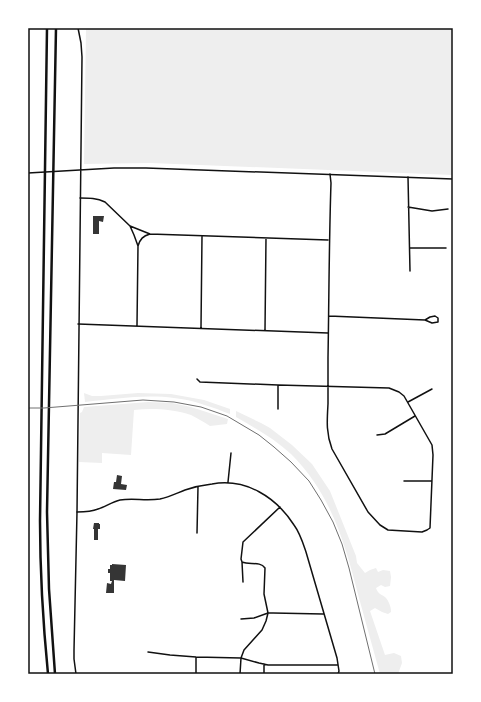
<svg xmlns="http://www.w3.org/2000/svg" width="481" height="702" font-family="Karla,sans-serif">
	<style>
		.green { fill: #eee }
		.building { fill: #353535 }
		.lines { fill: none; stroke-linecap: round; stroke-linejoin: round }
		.minor { stroke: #111; stroke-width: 1.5 }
		.tertiary { stroke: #111; stroke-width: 1.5 }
		.motorway { stroke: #111; stroke-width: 2.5 }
		.rail { stroke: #707070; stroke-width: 1 }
		.neatline { fill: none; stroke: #111; stroke-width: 1.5 }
	</style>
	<rect width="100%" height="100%" fill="#fff"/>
	<path class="green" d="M86,28H453V175L150,163L84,164Z
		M84,393L92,396H101L138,393L171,394L204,400L230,409V414C212,407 193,400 174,398C145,394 114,399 85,402Z
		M148,402L172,403L191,407L228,419L227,424L210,426C204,422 197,418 191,415C173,409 152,408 134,410L131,455L102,453V463L79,462L80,413L82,412L84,407Z
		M236,411L261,423L270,428L292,445L312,464L330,491L356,556L357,563L365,573L370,570L376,568L378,572L383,570L390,571L391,577L390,586L385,587L381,585L376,588C378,594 381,594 385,597C389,601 391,607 391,612L388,614L382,612L375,608L370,611L385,655L394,653L401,656L402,663L398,674H380C373,649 366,623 359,598C345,544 332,495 291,454C275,439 255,428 236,417Z"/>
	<path class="building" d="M93,216H104L103,222L99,221V234H93Z
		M117,475L122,476L121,484L127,485L126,490L113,489L114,482H116Z
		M94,523H99V524H100V529H98V540H94V529H93Z
		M112,564L126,565L125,581L114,580V593H106L107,583L111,584L112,581H110V573H108V569H110V565H112Z"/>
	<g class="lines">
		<path class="minor" d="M408,177L410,271
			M80,198C89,198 97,198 105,202L130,226L150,234L328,240
			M408,207L432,211L448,209
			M130,226L134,235L138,246L137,325
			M138,246C140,239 143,236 150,234
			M410,248H446
			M329,316L425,320L430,317L435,316L438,318V322L432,323L425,320
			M78,324L328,333
			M201,328L202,236
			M265,330L266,238
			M197,379L200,382L278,385L389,388L399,392L404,396L432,445L433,455L430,528L427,530L422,532L388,530L380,525L368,512L332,449C326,433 327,421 328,404C328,389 328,373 328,358C329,300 329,242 331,183L330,174
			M408,402L432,389
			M278,409V385
			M377,435L385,434L415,416
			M404,481H432
			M228,482L231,453
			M77,512C84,512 91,512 98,509C105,507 112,502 120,500C133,498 146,501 160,499C169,497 177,493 185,490C194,487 203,485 212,484C246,478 276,497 294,525C300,533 303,543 306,552L337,658L339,671L338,674
			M197,533L198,487
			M243,582L242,562L241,559L243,542L280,507
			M241,619L254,618L268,613H273L323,614
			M148,652L170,655L196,657L241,658L259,663L268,665H338
			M196,674V657
			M240,674L241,658L244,650L262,630L266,621L268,613L264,594L265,568C260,561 250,565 242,562
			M264,674V664"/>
		<path class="tertiary" d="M28,173L114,168H146L453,179
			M76,674L74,659V650L77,512L82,57L81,43L78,28"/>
		<path class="motorway" d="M47,28L40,521C40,572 43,623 48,674
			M55,674L49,589L47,512L56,28"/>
		<path class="rail" d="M28,408H44L143,400L174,402L201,407L227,416L259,435L274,447L291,462L309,481L321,500L333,522L342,544L349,568L375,674"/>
	</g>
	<rect width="481" height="702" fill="none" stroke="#ffffff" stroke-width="58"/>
	<rect x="29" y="29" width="423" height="644" class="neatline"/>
</svg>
